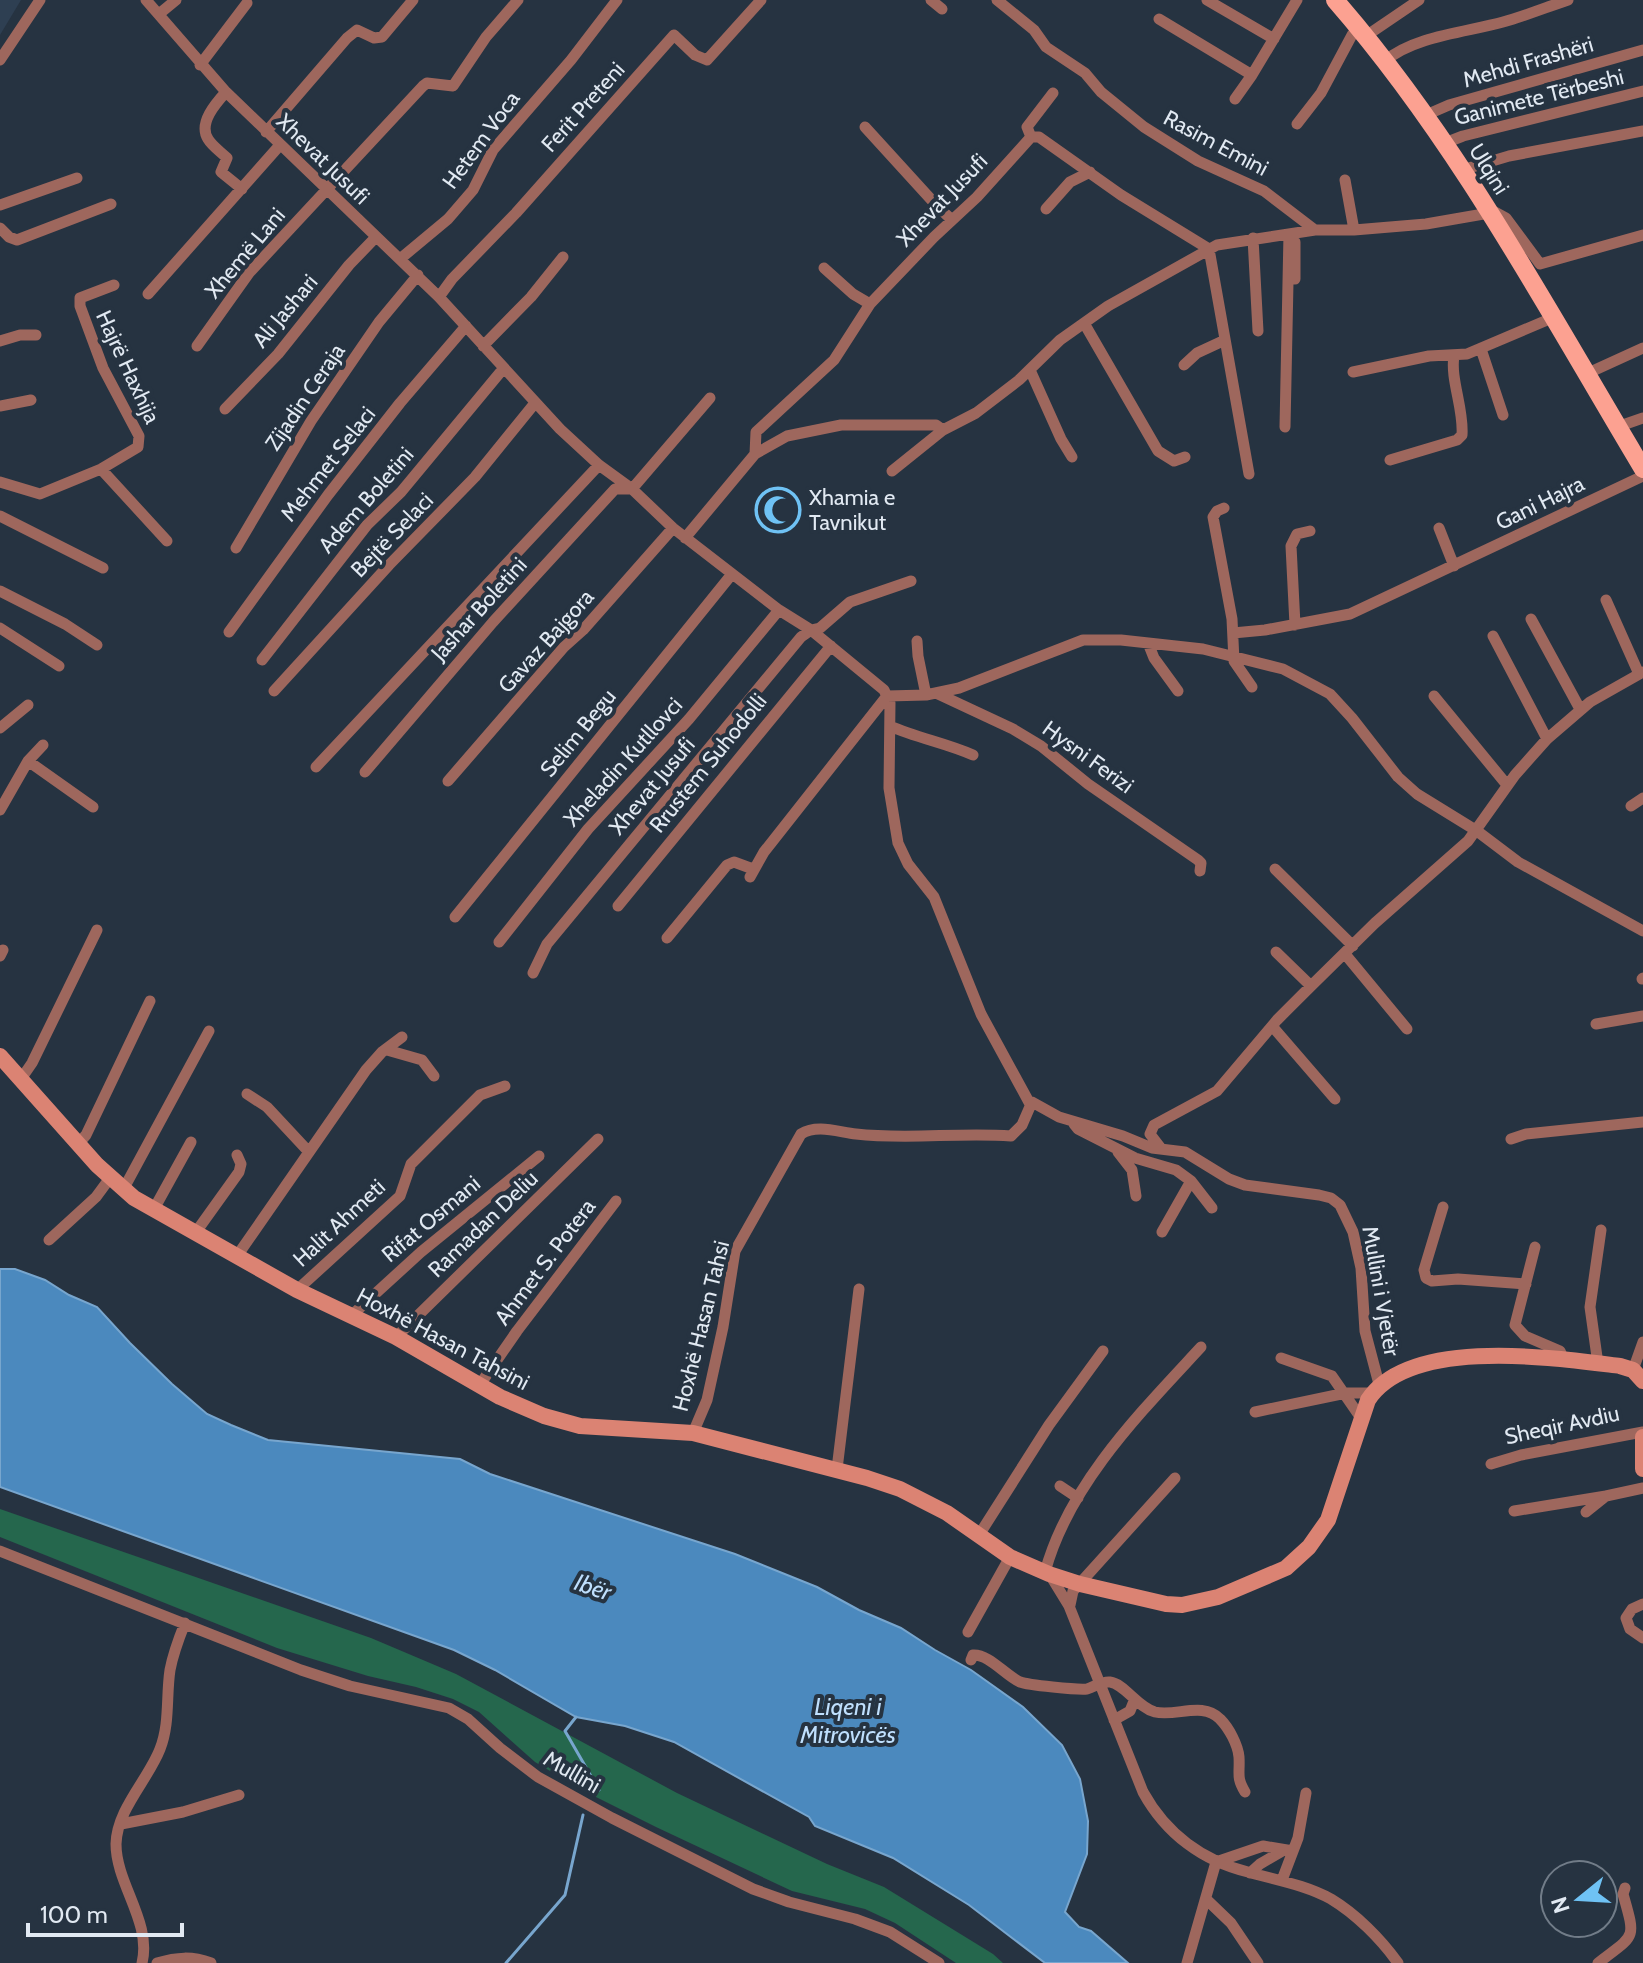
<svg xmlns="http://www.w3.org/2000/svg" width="1643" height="1963" font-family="Cabin,sans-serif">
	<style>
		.built { fill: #2e3f52 }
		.green { fill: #25674d }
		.water { fill: #4b89be; stroke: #78a6ce; stroke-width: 2 }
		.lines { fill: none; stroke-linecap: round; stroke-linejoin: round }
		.stream { stroke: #78a6ce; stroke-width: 3 }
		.street { stroke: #9e675d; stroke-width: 11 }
		.secondary { stroke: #db8373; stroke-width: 16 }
		.primary { stroke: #fca191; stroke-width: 18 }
		.labels { text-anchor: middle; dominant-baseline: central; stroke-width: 8; stroke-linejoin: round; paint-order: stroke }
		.street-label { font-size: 22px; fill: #e1e9f2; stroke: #263341 }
		.poi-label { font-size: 22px; fill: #e1e9f2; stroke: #263341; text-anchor: start }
		.water-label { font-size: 24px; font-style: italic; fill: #bfdffd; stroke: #263341 }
	</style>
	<rect width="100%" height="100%" fill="#263341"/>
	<path class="built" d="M0,0H21L0,35Z"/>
	<path class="green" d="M0,1509L371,1638L456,1674L677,1793L827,1864L884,1887L993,1954L1003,1963H956L895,1923L865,1909L792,1891L656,1827L582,1790L535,1762L479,1712L453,1699L416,1687L368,1676L277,1648L0,1537Z"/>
	<path class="water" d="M0,1269H15L45,1280L69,1295L97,1307L130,1343L172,1384L207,1414L231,1425L268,1440L460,1459L490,1474L735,1554L817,1587L859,1610L901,1628L935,1650L971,1670L1023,1707L1062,1745L1080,1779L1088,1821L1087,1854L1065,1912L1079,1927L1091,1931L1128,1963H1045L969,1905L893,1858L815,1826L809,1817L674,1742L625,1726L576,1717L495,1670L454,1650L0,1487Z"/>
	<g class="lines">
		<path class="stream" d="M576,1717L565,1731L599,1790
			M506,1963L565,1895L583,1815"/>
		<path class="street" d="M146,0L226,92L439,297L560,429L599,465L632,489L673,528L779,610L811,630L884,690L890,703L889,788L898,843L908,864L934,897L981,1014L1030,1104
			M931,0L942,9
			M997,0L1034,30L1046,47L1085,73L1101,92L1144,127L1198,161L1264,191L1315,230
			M1207,0L1274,39
			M159,14L176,0
			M1159,19L1252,75
			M1366,36L1419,0
			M0,60L40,0
			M1385,61C1414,36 1467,32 1503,22C1525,16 1547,7 1568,0
			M200,65L247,3
			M226,92C216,103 198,123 208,139C212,146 221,152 227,158L221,172L242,189
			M1235,99L1252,75L1297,0
			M1426,115L1449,105L1643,50
			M1297,124L1321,93L1352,35L1359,29
			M865,127L937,206L952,220
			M266,132L347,38L357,30L374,38L382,37L413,0
			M1031,137L1027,127L1053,93
			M1445,143L1463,136L1643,91
			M1462,170L1509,156L1643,131
			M1345,180L1354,230
			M0,205L77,178
			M1046,209L1070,182L1090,172
			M0,228L9,237L17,240L111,204
			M1253,238L1258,331
			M400,259L448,219L473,190L493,150L571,60L617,0
			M824,268L853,294L870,304
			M1295,279V242
			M148,294L280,145
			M439,297L452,279L516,213L674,35L695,55L707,60L761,0
			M1084,323L1158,451L1174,461L1185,457
			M0,341L20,335H36
			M197,346L249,273L423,86L427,83L453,86L486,37L518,0
			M483,346L531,297L563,257
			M1481,349L1503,415
			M1184,365L1197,353L1225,340
			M1030,370L1061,439L1072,457
			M1353,372L1429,356L1467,354L1552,318
			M1586,374L1643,348
			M0,406L31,400
			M225,409L278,354L349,265L375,238
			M1285,427L1289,234
			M1617,427L1643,418
			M755,454L756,432L834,360L870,304L934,237L977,197L1031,137H1039L1121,195L1209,249L1249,474
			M1390,460L1457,440L1462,435C1464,409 1450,379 1454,356
			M101,469L167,541
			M892,471L943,430L976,413L1019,380L1060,340L1108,306L1217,245L1315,230H1354L1426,224L1495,212L1506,218L1540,264L1643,235
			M0,482L40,494L101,469L138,447L139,436L103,368L80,306V298L114,285
			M1224,508L1217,511L1213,517L1232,619L1234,661L1252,687
			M0,516L103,568
			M1439,528L1454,566
			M685,538L755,454L787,436L841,425H936L943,430
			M236,548L311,421L379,322L418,275
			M0,591L65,624L97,645
			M1606,600L1639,674
			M1531,619L1580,709
			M1295,625L1291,546L1297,534L1310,531
			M0,628L59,666
			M229,632L328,495L400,403L466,326
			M1233,633L1265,630L1350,614L1643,476
			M1493,636L1547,739
			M917,641L918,656L926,695
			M1148,643L1154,658L1178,691
			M262,660L367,525L401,492L503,369
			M274,691L389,565L475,477L535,403
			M936,693L1013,729L1041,746L1088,784L1198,860L1201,863L1200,871
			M887,696L926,695L959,688L1083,640H1121L1203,649L1283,669L1330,694L1352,718L1398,777L1417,794L1477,831L1518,862L1643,931
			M1434,696L1507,785
			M890,726C917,738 946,743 973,755
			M0,728L28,705
			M28,761L93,807
			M316,767L599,465
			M365,772L493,622L615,489H632L710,398
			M448,781L564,647L583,630L673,528
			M1631,806L1643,798
			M0,810L28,761L43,745
			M1275,869L1353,946
			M750,877L764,852L887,696
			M618,906L831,646
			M455,917L732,574
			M667,938L727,865L734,862L753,869
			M499,942L588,829L689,719L779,610
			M1276,952L1311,986
			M1345,954L1407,1029
			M0,956L3,950
			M533,973L547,944L801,637L811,630L820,628L850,602L911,581
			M1642,979L1643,978
			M1596,1024L1643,1016
			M1272,1026L1335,1099
			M387,1050L422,1060L434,1076
			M21,1079L32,1063L97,930
			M247,1094L267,1107L308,1151
			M1074,1124L1078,1129L1135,1158L1176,1170L1191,1181L1212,1208
			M1511,1139L1526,1134L1643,1122
			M78,1144L86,1135L150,1001
			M1160,1147L1150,1134L1154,1125L1217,1091L1277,1020L1311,986L1375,923L1468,841L1515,775L1547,739L1590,702L1643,672
			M1118,1152L1132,1170L1136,1196
			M123,1190L209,1031
			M1443,1207L1424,1270L1426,1278L1432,1281L1458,1279L1526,1284
			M154,1209L191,1142
			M196,1232L239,1172L241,1164L237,1155
			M1162,1232L1191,1181
			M49,1240L96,1197L110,1178
			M1535,1247L1515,1325L1525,1336L1560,1351L1564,1360
			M237,1256L366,1070L382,1052L402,1037
			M297,1290L400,1196L411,1164L480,1095L505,1086
			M352,1315L421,1252L539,1156
			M396,1337L598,1139
			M1281,1358L1332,1376L1361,1418
			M1598,1364L1590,1307L1601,1230
			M1633,1370L1643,1342
			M479,1386L517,1331L616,1201
			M1255,1412L1346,1393H1373
			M693,1433L707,1400L723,1327L735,1251L801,1134C817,1124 838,1132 856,1134C908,1140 959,1132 1011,1136L1022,1125L1032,1102L1059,1117L1123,1136L1152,1148L1185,1152L1229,1179L1245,1185L1319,1195L1331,1198L1340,1205L1353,1232L1361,1268L1365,1331L1379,1384
			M1491,1464L1521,1455L1643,1432
			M837,1469L859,1289
			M1060,1486L1078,1498
			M1514,1511L1606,1496
			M1586,1512L1606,1496L1643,1488
			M979,1535L1049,1425L1103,1351
			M0,1551L301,1670L350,1686L449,1708L468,1719L500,1748L538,1777L612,1818L753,1889L789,1902L855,1919L890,1932L939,1963
			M1045,1572C1069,1484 1140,1413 1201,1347
			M1050,1575L1069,1606L1143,1792C1166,1834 1203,1861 1248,1872C1276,1880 1306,1885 1331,1899C1356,1914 1381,1939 1398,1963
			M1643,1604L1632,1609L1626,1618L1630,1629L1643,1638
			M1070,1605L1073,1591L1175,1478
			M968,1632L1010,1557
			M971,1660L973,1655C989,1654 1005,1675 1020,1682C1028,1685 1077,1690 1087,1689C1094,1687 1102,1681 1110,1682C1125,1684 1137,1707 1155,1712C1176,1717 1203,1701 1220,1719C1229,1728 1238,1745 1239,1757C1240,1774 1236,1777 1245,1792
			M1114,1720L1130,1711L1134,1701
			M121,1824L183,1812L239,1795
			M1250,1873L1260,1864L1284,1850
			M1282,1880L1298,1838L1306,1793
			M1206,1899L1231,1923L1258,1963
			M142,1963C152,1922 116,1884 116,1844C117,1809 148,1780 160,1749C170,1724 166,1696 170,1670C173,1654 179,1638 185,1623
			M157,1963C177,1957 192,1956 211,1963
			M1187,1963L1216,1862L1263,1846L1293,1851
			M1598,1963C1636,1934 1636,1940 1623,1894L1625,1888"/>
		<path class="secondary" d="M0,1056L97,1165L134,1198L297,1290L396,1337L500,1397L544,1416L580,1426L693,1433L867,1478L900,1489L947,1513L1010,1557L1049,1574L1080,1584L1166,1604L1182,1605L1218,1597L1286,1568L1309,1547L1328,1520L1368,1400C1410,1336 1555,1358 1620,1366L1633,1370L1643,1381
			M1643,1437V1469"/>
		<path class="primary" d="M1335,0C1458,141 1547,309 1643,469"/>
	</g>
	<defs>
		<g id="mosque-ring" transform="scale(2.3)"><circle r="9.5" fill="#263341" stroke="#6fc2f4" stroke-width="1.5"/><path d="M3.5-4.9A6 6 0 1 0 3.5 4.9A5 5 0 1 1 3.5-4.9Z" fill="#6fc2f4"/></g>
	</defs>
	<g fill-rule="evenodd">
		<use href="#mosque-ring" x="778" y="510"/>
	</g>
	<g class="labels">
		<g class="street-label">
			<text transform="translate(1528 62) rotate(-16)">Mehdi Frashëri</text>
			<text transform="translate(1539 97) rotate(-14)">Ganimete Tërbeshi</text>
			<text transform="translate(583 107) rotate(-48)">Ferit Preteni</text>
			<text transform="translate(481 140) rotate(-54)">Hetem Voca</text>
			<text transform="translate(1216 143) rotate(28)">Rasim Emini</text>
			<text transform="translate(323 159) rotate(44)">Xhevat Jusufi</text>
			<text transform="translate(1489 169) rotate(58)">Ulqini</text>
			<text transform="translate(942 200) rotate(-46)">Xhevat Jusufi</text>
			<text transform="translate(245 253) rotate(-50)">Xhemë Lani</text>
			<text transform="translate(285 311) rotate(-50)">Ali Jashari</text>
			<text transform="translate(128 367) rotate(65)">Hajrë Haxhija</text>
			<text transform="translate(305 397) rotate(-56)">Zijadin Ceraja</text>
			<text transform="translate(328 464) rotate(-52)">Mehmet Selaci</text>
			<text transform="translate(366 500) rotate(-49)">Adem Boletini</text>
			<text transform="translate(1540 503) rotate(-26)">Gani Hajra</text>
			<text transform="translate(392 535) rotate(-46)">Bejtë Selaci</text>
			<text transform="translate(479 609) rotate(-48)">Jashar Boletini</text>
			<text transform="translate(546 641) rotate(-48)">Gavaz Bajgora</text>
			<text transform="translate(578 733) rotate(-51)">Selim Begu</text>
			<text transform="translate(1088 757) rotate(36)">Hysni Ferizi</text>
			<text transform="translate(623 762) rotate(-48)">Xheladin Kutllovci</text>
			<text transform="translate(708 763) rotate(-51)">Rrustem Suhodolli</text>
			<text transform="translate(652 786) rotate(-50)">Xhevat Jusufi</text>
			<text transform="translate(431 1219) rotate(-40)">Rifat Osmani</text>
			<text transform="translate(339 1223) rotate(-43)">Halit Ahmeti</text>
			<text transform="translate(483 1224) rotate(-44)">Ramadan Deliu</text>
			<text transform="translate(545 1262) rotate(-53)">Ahmet S. Potera</text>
			<text transform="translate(1381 1291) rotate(80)">Mullini i Vjetër</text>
			<text transform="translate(701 1326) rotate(-76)">Hoxhë Hasan Tahsi</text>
			<text transform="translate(443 1339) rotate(28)">Hoxhë Hasan Tahsini</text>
			<text transform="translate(1562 1425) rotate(-12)">Sheqir Avdiu</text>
			<text transform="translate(572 1772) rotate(30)">Mullini</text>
		</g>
		<g class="poi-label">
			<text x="809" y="497">Xhamia e<tspan x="809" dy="25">Tavnikut</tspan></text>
		</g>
		<g class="water-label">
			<text transform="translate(593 1587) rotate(19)">Ibër</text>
			<text x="848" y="1706">Liqeni i<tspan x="848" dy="28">Mitrovicës</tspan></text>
		</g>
	</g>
	<g transform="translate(1579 1899) rotate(252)"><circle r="38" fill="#263341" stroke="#717c88" stroke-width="2"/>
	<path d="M0-6L14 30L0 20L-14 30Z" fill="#6fc2f4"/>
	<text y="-12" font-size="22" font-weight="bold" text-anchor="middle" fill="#e1e9f2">N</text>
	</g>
	<path d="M28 1923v12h154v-12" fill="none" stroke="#e1e9f2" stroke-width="4"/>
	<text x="40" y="1923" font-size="24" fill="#e1e9f2" stroke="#263341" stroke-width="6" paint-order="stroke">100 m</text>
</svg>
